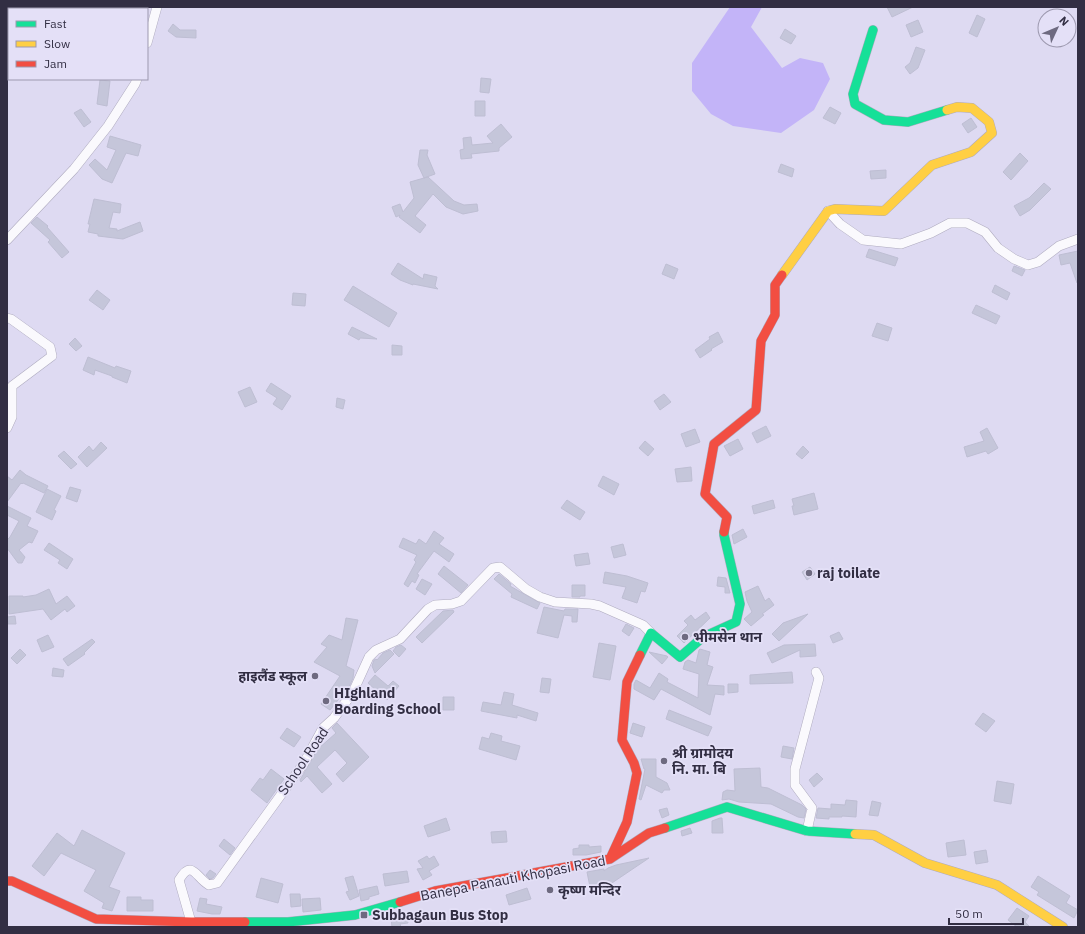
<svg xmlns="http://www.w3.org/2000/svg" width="1085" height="934" font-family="'IBM Plex Sans','Noto Sans Devanagari',sans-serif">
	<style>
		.forest { fill: #c3b4f8 }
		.building { fill: #c5c6da; stroke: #bebed3 }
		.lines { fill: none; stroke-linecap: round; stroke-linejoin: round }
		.street-casing { stroke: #afabbf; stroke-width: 10 }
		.fast-casing { stroke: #afabbf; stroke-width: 10 }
		.slow-casing { stroke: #afabbf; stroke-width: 10 }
		.jam-casing { stroke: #afabbf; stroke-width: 10 }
		.street { stroke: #faf9fd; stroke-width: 9 }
		.fast { stroke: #16e098; stroke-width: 9 }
		.slow { stroke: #ffcf43; stroke-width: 9 }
		.jam { stroke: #f24e42; stroke-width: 9 }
		.poi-dot { fill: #6e6a80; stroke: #e4e0f7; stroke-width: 1.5 }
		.labels { text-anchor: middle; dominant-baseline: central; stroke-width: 3.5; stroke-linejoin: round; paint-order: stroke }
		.poi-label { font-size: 14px; font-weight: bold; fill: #322e43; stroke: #e4e0f7; text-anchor: start }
		.street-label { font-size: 14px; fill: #322e43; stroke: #e4e0f7 }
	</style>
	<rect width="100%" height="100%" fill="#dedaf2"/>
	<path class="forest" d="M730,7H762L751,27L782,68L800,58L823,63L830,79L814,110L781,133L733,126L711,114L692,91V63Z"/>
	<path class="building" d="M887,7H913L892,17Z
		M977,15L985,19L977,37L969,33Z
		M918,20L923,32L911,37L906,25Z
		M173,24L180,30H196V38L176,37L168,31Z
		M785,29L796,36L791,44L780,38Z
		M916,47L925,50L918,68L910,74L905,67L910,63Z
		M481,78L491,79L489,93L480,92Z
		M100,80L110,81L107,106L97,104Z
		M475,101H485V116H475Z
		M830,107L841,113L835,124L823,118Z
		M81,109L91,122L84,127L74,113Z
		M971,118L977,127L968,133L962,124Z
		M501,124L512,137L499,148V151L471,154L472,158L461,159L460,150L464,149L463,138L471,137L472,145L493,143L487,136Z
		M110,136L141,145L138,156L126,153L112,183L102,179L89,165L95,159L107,170L116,150L107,147Z
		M420,150H428L427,155L435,174L424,178L428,177L454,201L464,205L477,204L478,211L463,214L446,207L433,194L415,216L426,225L420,233L399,217L400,215L396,217L392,207L400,204L403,212L414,198L410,182L424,178L418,165Z
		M1020,153L1028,161L1011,180L1003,172Z
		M781,164L794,169L792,177L778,172Z
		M886,170V178L871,179L870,171Z
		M1044,183L1051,189L1030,210L1020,216L1014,206L1029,198Z
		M94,199L121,204L120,213L113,212L109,228L117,229V231L140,222L143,231L123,239L98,236V234L88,232L90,224H88Z
		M37,217L48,226L47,227L69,252L62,258L48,242L50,240L31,223Z
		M869,249L898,258L895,266L866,257Z
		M1078,251V283H1077L1070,263L1061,265L1059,255Z
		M398,263L423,279L424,274L437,277L435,286L438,289L413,284V285L400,280L391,274Z
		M666,264L678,269L674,279L662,274Z
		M1014,266L1025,270L1022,276L1012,271Z
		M995,285L1010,293L1007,300L992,292Z
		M353,286L397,313L389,327L344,300Z
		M97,290L110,300L103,310L89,300Z
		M293,293L306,294L305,306L292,305Z
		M976,305L1000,316L996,324L972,313Z
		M877,323L892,328L888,341L872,336Z
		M352,327L377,339L360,338L359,340L348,334Z
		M718,332L723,342L711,349L712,350L700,358L695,350L710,339L709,337Z
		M75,338L82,346L76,351L69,344Z
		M392,345L402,346V355H392Z
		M88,357L115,368L116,366L131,371L127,383L112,377V376L95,370L94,375L83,370Z
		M271,383L291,396L282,410L273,404L277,398L266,391Z
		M250,387L257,402L245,407L238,392Z
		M664,394L671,402L660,410L654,401Z
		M337,398L345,400L343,409L336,407Z
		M766,426L771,436L757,443L752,433Z
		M987,428L998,448L988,454L986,451L967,457L964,447L984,441L980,432Z
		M695,429L700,442L686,447L681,434Z
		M738,439L743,449L730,456L724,446Z
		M645,441L654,449L648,456L639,448Z
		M101,442L107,448L87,467L78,457L89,446L93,451Z
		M803,446L809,452L802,459L796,454Z
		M64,451L77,464L71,469L58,456Z
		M691,467L692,481L677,482L675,469Z
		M20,470L26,475L48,486L44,493L23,483L22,484L21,483L7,502V476L12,480Z
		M603,476L619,484L614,495L598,486Z
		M70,487L81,490L77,502L66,498Z
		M47,489L61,496L54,510L56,511L52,520L36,512Z
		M814,493L818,509L794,515L792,506H794L792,499Z
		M567,500L585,512L580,520L561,508Z
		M773,500L775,508L754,514L752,506Z
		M7,506L31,518L27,526L38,531L32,543L29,542L19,550L25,557L22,563H18L7,548V538L8,539L10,537L19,521L7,515Z
		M743,529L747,537L734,544L732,535Z
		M434,531L444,538L439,544L454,554L449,562L434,551L417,574L419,575L415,583L412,581L408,587L404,584L416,562L414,560L417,555L399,547L403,538L416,544L419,539L426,544Z
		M49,543L73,559L67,569L58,563L60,560L44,550Z
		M623,544L626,555L614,558L611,547Z
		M588,553L590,564L576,566L574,555Z
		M444,566L468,585L461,593L438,574Z
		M810,567L815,574L807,580L802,572Z
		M605,572L627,576L648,583L645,592L641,591L637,603L622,598L626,587L603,583Z
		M499,574L511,584L510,586L540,603L537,609L511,597L512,594L494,579Z
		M718,577L726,578L730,593H725V587L717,586Z
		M422,579L432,584L425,595L416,589Z
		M572,585H585V596H580V597H572Z
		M758,586L765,601L769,598L774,605L762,614L764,615L751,626L744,619L752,612L747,601L745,592Z
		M49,589L56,604L67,596L75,606L67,612L65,609L51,620L43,609L9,614V596H23V597L36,595Z
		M544,607L564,611L565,609H578L577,622H572V616L564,615L558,638L537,633Z
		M453,610L454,612L422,643L416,637L443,611Z
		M706,612L710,618L684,643L677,636L688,625L684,621L691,615L695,620Z
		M808,614L779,641L772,634L783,623Z
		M15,616L16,624H8L7,617Z
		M346,618L358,620L346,666L354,670L353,678L350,685L330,710L321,704L340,676L314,662L327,647L321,644L329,635L342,640Z
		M626,624L634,628L629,636L622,631Z
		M839,632L843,639L833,643L830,636Z
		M48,635L54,647L42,652L37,640Z
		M92,639L95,642L84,653L85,654L68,666L63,659Z
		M599,643L616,646L610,680L593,677Z
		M815,644L816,656L800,657V650L772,663L767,653L784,645Z
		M401,645L406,649L399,657L393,651L396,647Z
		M20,649L26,655L17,664L11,658Z
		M700,649L710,652L707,665L713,667L707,685L724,686V695L715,694L710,715L661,689L654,700L634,689V684L636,680L650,688L659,673L668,679L667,682L698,698L699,674L683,669L685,662L688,660L696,663L699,650Z
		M390,650L394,654L375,673L372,666L374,660L376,659L377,660L383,653Z
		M649,652L667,656L668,657L662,664Z
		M53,668L64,670L63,677L52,676Z
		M792,672L793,683L750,684V675Z
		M375,675L388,686L393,681L399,686L387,700L368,683Z
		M542,678L551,679L549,693L540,692Z
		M728,684H738V692L728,693Z
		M504,692L514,694L512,705L538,713L536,721L517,715V718L481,711L483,702L501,705Z
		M443,697H454V710H443Z
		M669,710L712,727L708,736L666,719Z
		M983,713L995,721L986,732L975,724Z
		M337,723L369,757L343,782L336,774L347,763L335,750L317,767L332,784L322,793L307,776L301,782L300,780L318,749L336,733L332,728Z
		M633,723L645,727L642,737L630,733Z
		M287,728L301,737L294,747L280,738Z
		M491,733L502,736L501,741L520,746L516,760L479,749L482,737L489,739Z
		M783,746L794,748L792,759L781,757Z
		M641,759H656V777L667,783L670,790H664L662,793L646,785L641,800L639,799L645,769H644Z
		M760,768L761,787L768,788L802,805L806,809L804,818L798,817L771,804L739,802L729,799L722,800L723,792L727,790L735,791L734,769Z
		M271,769L284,779L267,803L251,790L260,778L263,780Z
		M817,773L823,779L814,787L809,780Z
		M997,781L1014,784L1011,804L994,801Z
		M846,800L857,801L856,817L842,816V817H829V819L816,818L818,808L831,809V804L845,805Z
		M872,801L881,803L878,816L869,815Z
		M667,808L669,815L662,818L659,810Z
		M446,818L450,830L428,837L424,826Z
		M720,818H722L723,833H712V821Z
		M690,828L692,833L682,836L681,831Z
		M82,830L125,853L109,887L120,891L112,911L102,908L104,903L84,891L96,870L61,853L44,876L32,866L57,833L74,846Z
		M506,831L507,842L492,843L491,832Z
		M224,839L235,848L230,855L219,846Z
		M964,840L966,855L948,857L946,843Z
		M579,845H589V847L601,846V852L586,855H573V849L579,848Z
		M986,850L988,862L976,864L974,852Z
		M427,856L429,859L434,856L439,865L429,871L432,875L423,880L417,869L423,868L418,861Z
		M649,858L603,889L591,892L587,872L604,869V871L608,868L616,865Z
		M210,870L216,874L213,878L210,879L206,875Z
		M407,871L409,882L385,886L383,874Z
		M353,876L359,896L350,900L346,892L349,891L345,878Z
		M1038,876L1070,896L1066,903L1078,910L1074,918L1037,895L1039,892L1031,887Z
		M261,878L283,884L278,903L256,897Z
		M377,886L379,894L369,897V899L361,901L359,890Z
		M527,888L531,899L509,905L506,895Z
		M290,894H300L301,906L291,907Z
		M127,897H141V900H153V911H127Z
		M200,898L207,899L206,904L222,907L220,914H212L197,911Z
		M320,898L321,910L303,912L302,899Z
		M1017,908L1029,916L1025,922L1030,927H1017L1008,920Z
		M406,915L408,923L400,924L401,927H392L391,918Z"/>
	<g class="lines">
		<g class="street-casing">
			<path id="street" d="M147,43L157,7
				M828,211L840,224L863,240L901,244L931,233L950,223H967L985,232L998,248L1014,259L1028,265L1038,262L1059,246L1078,239
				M7,240L74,169L108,126L135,84L137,79
				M7,318L11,319L50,347L52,356L12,386V417L7,428
				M807,831L812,808L795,785V769L819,678L816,672
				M191,922L179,880C192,858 196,878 209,885L217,883L304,763L323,728L334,718L353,692L369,657L376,650L400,639L428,609L435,605L452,604L461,601L493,568L500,567L526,589L540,597L555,602L591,604L600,606L643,625L651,633"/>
		</g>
		<g class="fast-casing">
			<path id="fast" d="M873,30L853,94L855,104L884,120L908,122L947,110
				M640,655L651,633L680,657L703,637L736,622L740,604L724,535V532
				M665,828L727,807L807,831L855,834
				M245,922H288L355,915L400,902"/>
		</g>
		<g class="slow-casing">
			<path id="slow" d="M782,275L828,211L835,209L884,211L932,165L971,152L992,133L989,122L972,108L957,107L947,110
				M855,834L874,835L925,863L997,885L1063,927"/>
		</g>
		<g class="jam-casing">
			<path id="jam" d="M724,532L727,517L705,494L714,444L756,410L761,341L775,315V285L782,275
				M610,859L627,822L637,773L634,763L622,740L627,682L640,655
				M7,881H12L96,919L191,922H245
				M400,902L435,891L610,859L649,833L665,828"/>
		</g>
		<use href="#street" class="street"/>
		<use href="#fast" class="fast"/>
		<use href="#slow" class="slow"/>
		<use href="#jam" class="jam"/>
	</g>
	<g class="poi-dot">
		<circle cx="809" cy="573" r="4"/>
		<circle cx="685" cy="637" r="4"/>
		<circle cx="315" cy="676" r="4"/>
		<circle cx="326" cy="701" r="4"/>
		<circle cx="664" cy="761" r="4"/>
		<circle cx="550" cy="890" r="4"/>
		<rect x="360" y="911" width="8" height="8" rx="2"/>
	</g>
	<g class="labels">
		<g class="poi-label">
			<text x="817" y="573">raj toilate</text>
			<text x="693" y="637">भीमसेन थान</text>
			<text x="307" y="676" text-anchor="end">हाइलैंड स्कूल</text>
			<text x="334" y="693">HIghland<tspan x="334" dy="16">Boarding School</tspan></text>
			<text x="672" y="753">श्री ग्रामोदय<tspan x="672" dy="16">नि. मा. बि</tspan></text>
			<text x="558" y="890">कृष्ण मन्दिर</text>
			<text x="372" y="915">Subbagaun Bus Stop</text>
		</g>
		<g class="street-label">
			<text transform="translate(303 761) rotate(-56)">School Road</text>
			<text transform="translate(513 878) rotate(-11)">Banepa Panauti Khopasi Road</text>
		</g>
	</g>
	<rect width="1085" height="934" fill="none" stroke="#322e43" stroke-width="16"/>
	<rect x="8" y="8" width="140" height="72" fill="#e4e0f7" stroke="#9d99af"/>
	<rect x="16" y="21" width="20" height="6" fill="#16e098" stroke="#9d99af"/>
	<text x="44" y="28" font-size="12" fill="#322e43">Fast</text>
	<rect x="16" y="41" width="20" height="6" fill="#ffcf43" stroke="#9d99af"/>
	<text x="44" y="48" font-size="12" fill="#322e43">Slow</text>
	<rect x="16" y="61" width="20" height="6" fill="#f24e42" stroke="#9d99af"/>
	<text x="44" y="68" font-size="12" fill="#322e43">Jam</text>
	<g transform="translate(1057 28) rotate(46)"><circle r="19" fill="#e4e0f7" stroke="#9d99af"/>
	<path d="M0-3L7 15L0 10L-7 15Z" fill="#6e6a80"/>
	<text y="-6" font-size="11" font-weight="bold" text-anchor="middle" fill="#322e43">N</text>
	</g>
	<path d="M949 918v6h74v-6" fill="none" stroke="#322e43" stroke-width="2"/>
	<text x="955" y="918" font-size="12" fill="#322e43" stroke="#e4e0f7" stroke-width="3" paint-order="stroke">50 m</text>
</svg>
